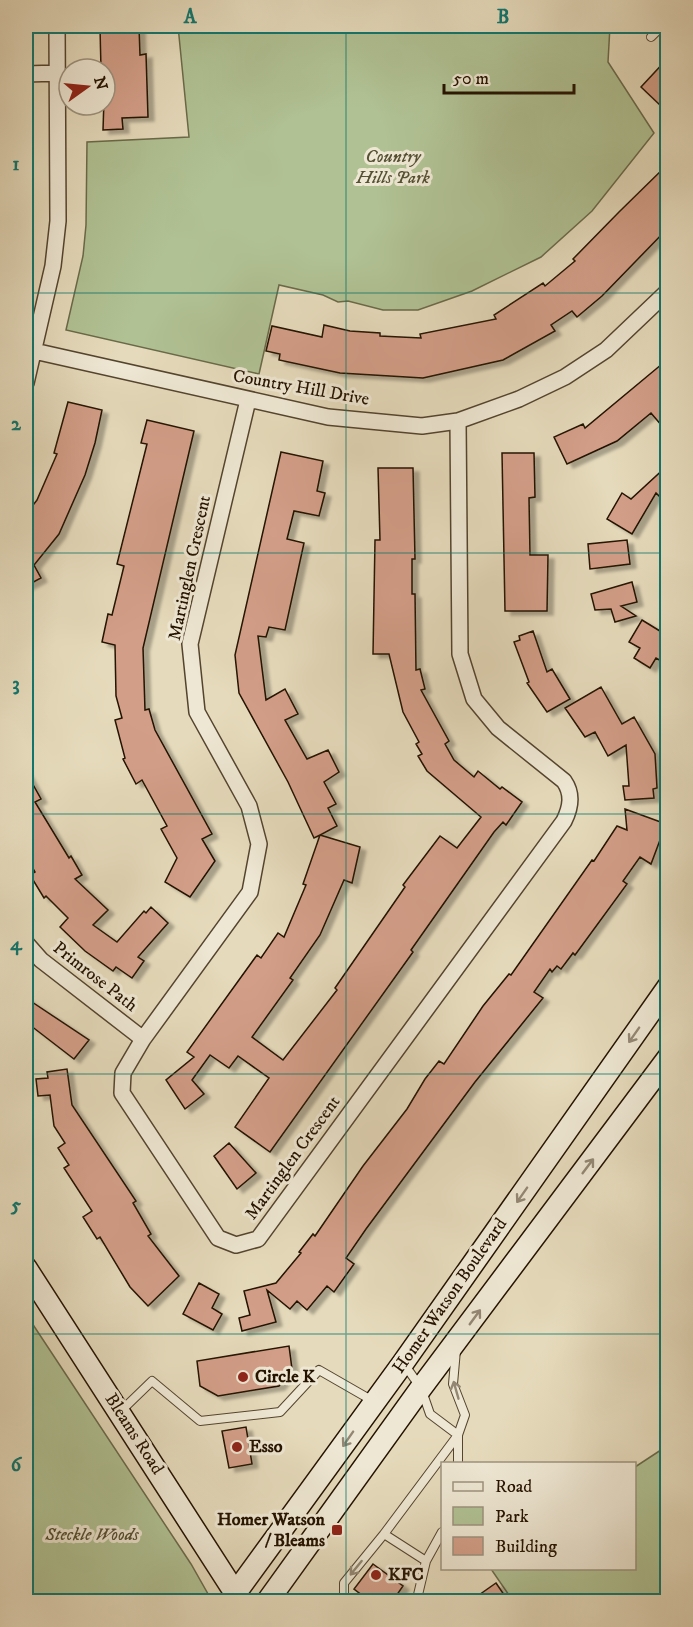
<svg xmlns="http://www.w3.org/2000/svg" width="693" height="1627" font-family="'IM FELL DW Pica',serif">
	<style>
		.green { fill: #b0c193; stroke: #6a6a4a; stroke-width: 1.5 }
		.building { fill: #d39e88; stroke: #241200; stroke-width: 1.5; filter: url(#shadow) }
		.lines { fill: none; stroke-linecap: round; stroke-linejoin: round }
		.service-casing { stroke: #54442f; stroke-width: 10 }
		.minor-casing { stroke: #54442f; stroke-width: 18 }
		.secondary-casing { stroke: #241200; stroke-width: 24 }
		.service { stroke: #eee7d3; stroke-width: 8 }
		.minor { stroke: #eee7d3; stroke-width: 15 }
		.secondary { stroke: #eee7d3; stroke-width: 21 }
		.oneway { stroke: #938774 }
		.grid { fill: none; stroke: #0f766e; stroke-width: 1.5; stroke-opacity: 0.55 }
		.poi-dot { fill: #8f2418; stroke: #eee7d3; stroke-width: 2 }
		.labels { text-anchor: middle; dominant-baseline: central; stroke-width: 6; stroke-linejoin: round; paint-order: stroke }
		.park-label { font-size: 18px; font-style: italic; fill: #554f33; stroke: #eee7d3 }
		.street-label { font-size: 18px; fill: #241200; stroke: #eee7d3 }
		.poi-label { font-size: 18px; font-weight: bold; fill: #241200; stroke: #eee7d3; text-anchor: start }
		.neatline { fill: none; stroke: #0f766e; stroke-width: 2 }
		.grid-label { font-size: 20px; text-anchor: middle; font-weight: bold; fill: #0f766e }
	</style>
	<defs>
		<filter id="shadow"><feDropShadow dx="6" dy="4" stdDeviation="1.5" flood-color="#0004"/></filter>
	</defs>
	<rect width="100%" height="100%" fill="#e5dabb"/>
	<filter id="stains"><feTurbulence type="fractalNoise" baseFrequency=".00333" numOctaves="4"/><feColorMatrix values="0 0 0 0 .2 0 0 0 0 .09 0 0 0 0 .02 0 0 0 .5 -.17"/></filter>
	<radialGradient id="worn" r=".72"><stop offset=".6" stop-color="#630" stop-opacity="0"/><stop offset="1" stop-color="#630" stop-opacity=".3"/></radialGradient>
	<path class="green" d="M178,26H610L608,62L654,133L592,211L541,257L472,291L418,310H383L348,301L338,302L323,295L279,285L259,374L66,330L83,256L86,225L87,142L189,137Z
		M26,1314L191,1564L212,1601H26Z
		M667,1446V1601H513L491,1569L634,1568L635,1467Z"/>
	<path class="building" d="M103,26L139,27L140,55L146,54L148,117L122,118L123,129L103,130L105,69H101L100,28H103Z
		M668,58V98L661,106L641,87Z
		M668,164V228L602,296L577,317L572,311L551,325L555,331L503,360L423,378L340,373L279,360L280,354L266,351L272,326L322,337L324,325L350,331L380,333V336L421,338L420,334L496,319L494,315L543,283L545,286L575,261L573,259L619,212Z
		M668,359V433L651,413L617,441L567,464L554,437L583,424L585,428Z
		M68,402L102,410L95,443L85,475L59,534L34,565L41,578L26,586V514L37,500L57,454L54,453Z
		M147,420L194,431L143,648L145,710L149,709L155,730L212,834L202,839L215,861L190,897L165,882L177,858L161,829L167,826L142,780L136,784L123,759L125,758L115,720L122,718L116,696L115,645L102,642L108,614L112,615L124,566L117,564L147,444L141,443Z
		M281,452L323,461L317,491L325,493L319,516L294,511L287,539L304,543L285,630L269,627L266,637L258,636L266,700L285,689L298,714L285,720L307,759L328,750L339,772L324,782L336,804L328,808L337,826L320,835L360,847L352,883L344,880L320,935L290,978L293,980L252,1037L283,1060L337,990L335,988L405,887L403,885L440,836L457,848L481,817L427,771L418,756L422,754L416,744L419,742L403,712L389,654H373L375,540H380L378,468H413L415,559H412V594H415L416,670L420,669L425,689L421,690L449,741L445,744L454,760L474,777L478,771L500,789L502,787L522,802L506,825L503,822L494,832L411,950L413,952L270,1152L235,1127L269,1078L238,1056L229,1068L210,1055L192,1080L204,1094L185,1109L166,1080L194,1057L187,1052L257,955L261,958L278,933L284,937L306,885L303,884L320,835L314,838L288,782L239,693L235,655Z
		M502,453H534L535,497L529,498L530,555H548L547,611H505Z
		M668,465V505L656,493L632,534L607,519L622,493L631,499Z
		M627,540L630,564L590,569L588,544Z
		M632,582L637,602L621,606L636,616L615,622L611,609L595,610L591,594Z
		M642,620L668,636V665L656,658L650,668L634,658L640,648L629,642Z
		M533,631L547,672L552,669L570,699L547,712L527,683L529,682L514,642L520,640L519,636Z
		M601,687L622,724L634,717L655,754L657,788L653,789L654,798L625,800L623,786H629L626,745L608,756L595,732L585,737L565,708Z
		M26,772L41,799L35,802L69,858L71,856L82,875L75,879L108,910L93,925L117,942L144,911L146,913L151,907L168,923L138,957L144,961L132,978L116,967L113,971L85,951L60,927L68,918L46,896L44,898L30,875L35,872L26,856Z
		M625,809L666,824L651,864L640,857L623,881L627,884L575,955L573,953L561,969L557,966L552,972L550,969L534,992L543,998L475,1082L366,1229L346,1258L354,1264L334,1292L327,1286L307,1310L297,1301L290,1309L267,1290L276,1322L242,1331L239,1318L250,1315L244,1291L276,1283L301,1253L299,1252L313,1234L315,1236L363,1166L407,1109L425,1079L439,1061L444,1064L483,1006L509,974L511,975L592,860L594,861L617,826L627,830Z
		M26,998L89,1040L74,1059L26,1022Z
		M67,1069L72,1105L136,1201L133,1203L151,1234L148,1236L179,1276L148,1306L130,1287L100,1237L97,1239L83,1217L92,1211L64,1168L69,1165L58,1148L65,1143L54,1126L50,1095L38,1096L36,1079L48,1078L47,1072Z
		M229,1143L256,1173L237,1189L214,1156Z
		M199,1283L219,1294L212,1308L222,1314L213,1330L183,1314Z
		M289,1346L292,1369L279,1386L218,1396L200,1386L197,1361Z
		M246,1427L252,1464L229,1468L222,1431Z
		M373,1564L403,1586L392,1602H371L354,1589Z
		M496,1583L509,1602H469Z"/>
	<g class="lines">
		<g class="service-casing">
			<path id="service" d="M651,37L662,26
				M404,1364L421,1388L430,1414L458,1435
				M121,1411L152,1381L200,1421L280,1412L319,1370L373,1401
				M458,1435V1464
				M442,1532L426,1561L384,1534L458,1435L465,1415L453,1384L456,1350
				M353,1602L344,1596V1583L384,1534
				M414,1602L417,1599L426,1561"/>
		</g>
		<g class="minor-casing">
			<path id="minor" d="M26,74L58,73
				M34,351L328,417L422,426L458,421L519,399L565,377L606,350L668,291
				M26,383L53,266L58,221L57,26
				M248,400L190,644L197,712L249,806L259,844L250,892L143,1039L123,1073L122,1093L218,1238L236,1245L258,1239L564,821C571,807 573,794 564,781L498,728L474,699L460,654L458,421
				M26,943L41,960L143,1039"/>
		</g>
		<g class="secondary-casing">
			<path id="secondary" d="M26,1268L241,1602
				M229,1602L403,1363L668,987
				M267,1602L421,1388L668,1058"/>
		</g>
		<use href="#service" class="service"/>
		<use href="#minor" class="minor"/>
		<use href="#secondary" class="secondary"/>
	</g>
	<defs><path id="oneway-shaft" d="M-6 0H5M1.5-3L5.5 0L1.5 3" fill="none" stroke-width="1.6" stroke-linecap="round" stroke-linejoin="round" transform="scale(1.5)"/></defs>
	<g class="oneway">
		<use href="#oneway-shaft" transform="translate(634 1035) rotate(125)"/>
		<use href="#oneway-shaft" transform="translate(588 1166) rotate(-53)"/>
		<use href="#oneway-shaft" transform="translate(522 1195) rotate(125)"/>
		<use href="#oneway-shaft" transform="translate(475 1317) rotate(-54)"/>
		<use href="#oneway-shaft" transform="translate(456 1390) rotate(-106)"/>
		<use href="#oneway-shaft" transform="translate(348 1439) rotate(125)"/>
		<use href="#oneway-shaft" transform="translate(356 1568) rotate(129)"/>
	</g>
	<path class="grid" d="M346,26V1602M26,293H668M26,553H668M26,814H668M26,1074H668M26,1334H668"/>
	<g class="poi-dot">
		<circle cx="243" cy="1377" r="6"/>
		<circle cx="237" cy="1447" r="6"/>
		<rect x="331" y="1524" width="12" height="12" rx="3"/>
		<circle cx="376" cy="1575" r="6"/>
	</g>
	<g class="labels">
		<g class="park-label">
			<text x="393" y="157">Country<tspan x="393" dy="21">Hills Park</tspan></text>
			<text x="92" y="1535">Steckle Woods</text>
		</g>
		<g class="street-label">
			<text transform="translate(301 388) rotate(10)">Country Hill Drive</text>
			<text transform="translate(190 568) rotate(-78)">Martinglen Crescent</text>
			<text transform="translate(95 977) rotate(38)">Primrose Path</text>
			<text transform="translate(293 1158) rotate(-54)">Martinglen Crescent</text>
			<text transform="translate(450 1296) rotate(-55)">Homer Watson Boulevard</text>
			<text transform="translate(134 1434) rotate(57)">Bleams Road</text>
		</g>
		<g class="poi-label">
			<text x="255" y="1377">Circle K</text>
			<text x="249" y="1447">Esso</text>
			<text x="325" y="1520" text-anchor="end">Homer Watson<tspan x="325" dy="21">/ Bleams</tspan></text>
			<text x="388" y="1575">KFC</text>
		</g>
	</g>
	<rect width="693" height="1627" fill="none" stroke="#e5dabb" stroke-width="66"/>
	<rect x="441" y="1462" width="195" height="108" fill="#eee7d3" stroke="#9d927f" stroke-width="1.5"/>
	<rect x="453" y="1482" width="30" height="9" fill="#eee7d3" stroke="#9d927f" stroke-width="1.5"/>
	<text x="495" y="1492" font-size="18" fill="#241200">Road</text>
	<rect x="453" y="1507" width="30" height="18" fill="#b0c193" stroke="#9d927f" stroke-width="1.5"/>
	<text x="495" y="1522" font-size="18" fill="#241200">Park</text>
	<rect x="453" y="1537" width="30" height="18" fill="#d39e88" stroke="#9d927f" stroke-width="1.5"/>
	<text x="495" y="1552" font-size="18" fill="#241200">Building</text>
	<g transform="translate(87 87) rotate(75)"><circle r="28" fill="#eee7d3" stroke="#9d927f" stroke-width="1.5"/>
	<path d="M0-4.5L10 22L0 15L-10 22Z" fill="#8f2418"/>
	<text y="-9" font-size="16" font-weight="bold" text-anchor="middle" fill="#241200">N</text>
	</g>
	<path d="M444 84v9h130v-9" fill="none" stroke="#241200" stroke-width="3"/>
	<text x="453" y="84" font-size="18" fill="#241200" stroke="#eee7d3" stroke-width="4.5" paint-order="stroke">50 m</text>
	<rect x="33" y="33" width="627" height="1561" class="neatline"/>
	<g class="grid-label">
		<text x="190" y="23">A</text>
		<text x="503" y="23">B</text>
		<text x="16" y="170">1</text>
		<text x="16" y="430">2</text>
		<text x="16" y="690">3</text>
		<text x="16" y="950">4</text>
		<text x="16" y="1211">5</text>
		<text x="16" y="1471">6</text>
	</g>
	<rect width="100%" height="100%" filter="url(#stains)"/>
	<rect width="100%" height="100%" fill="url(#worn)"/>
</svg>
